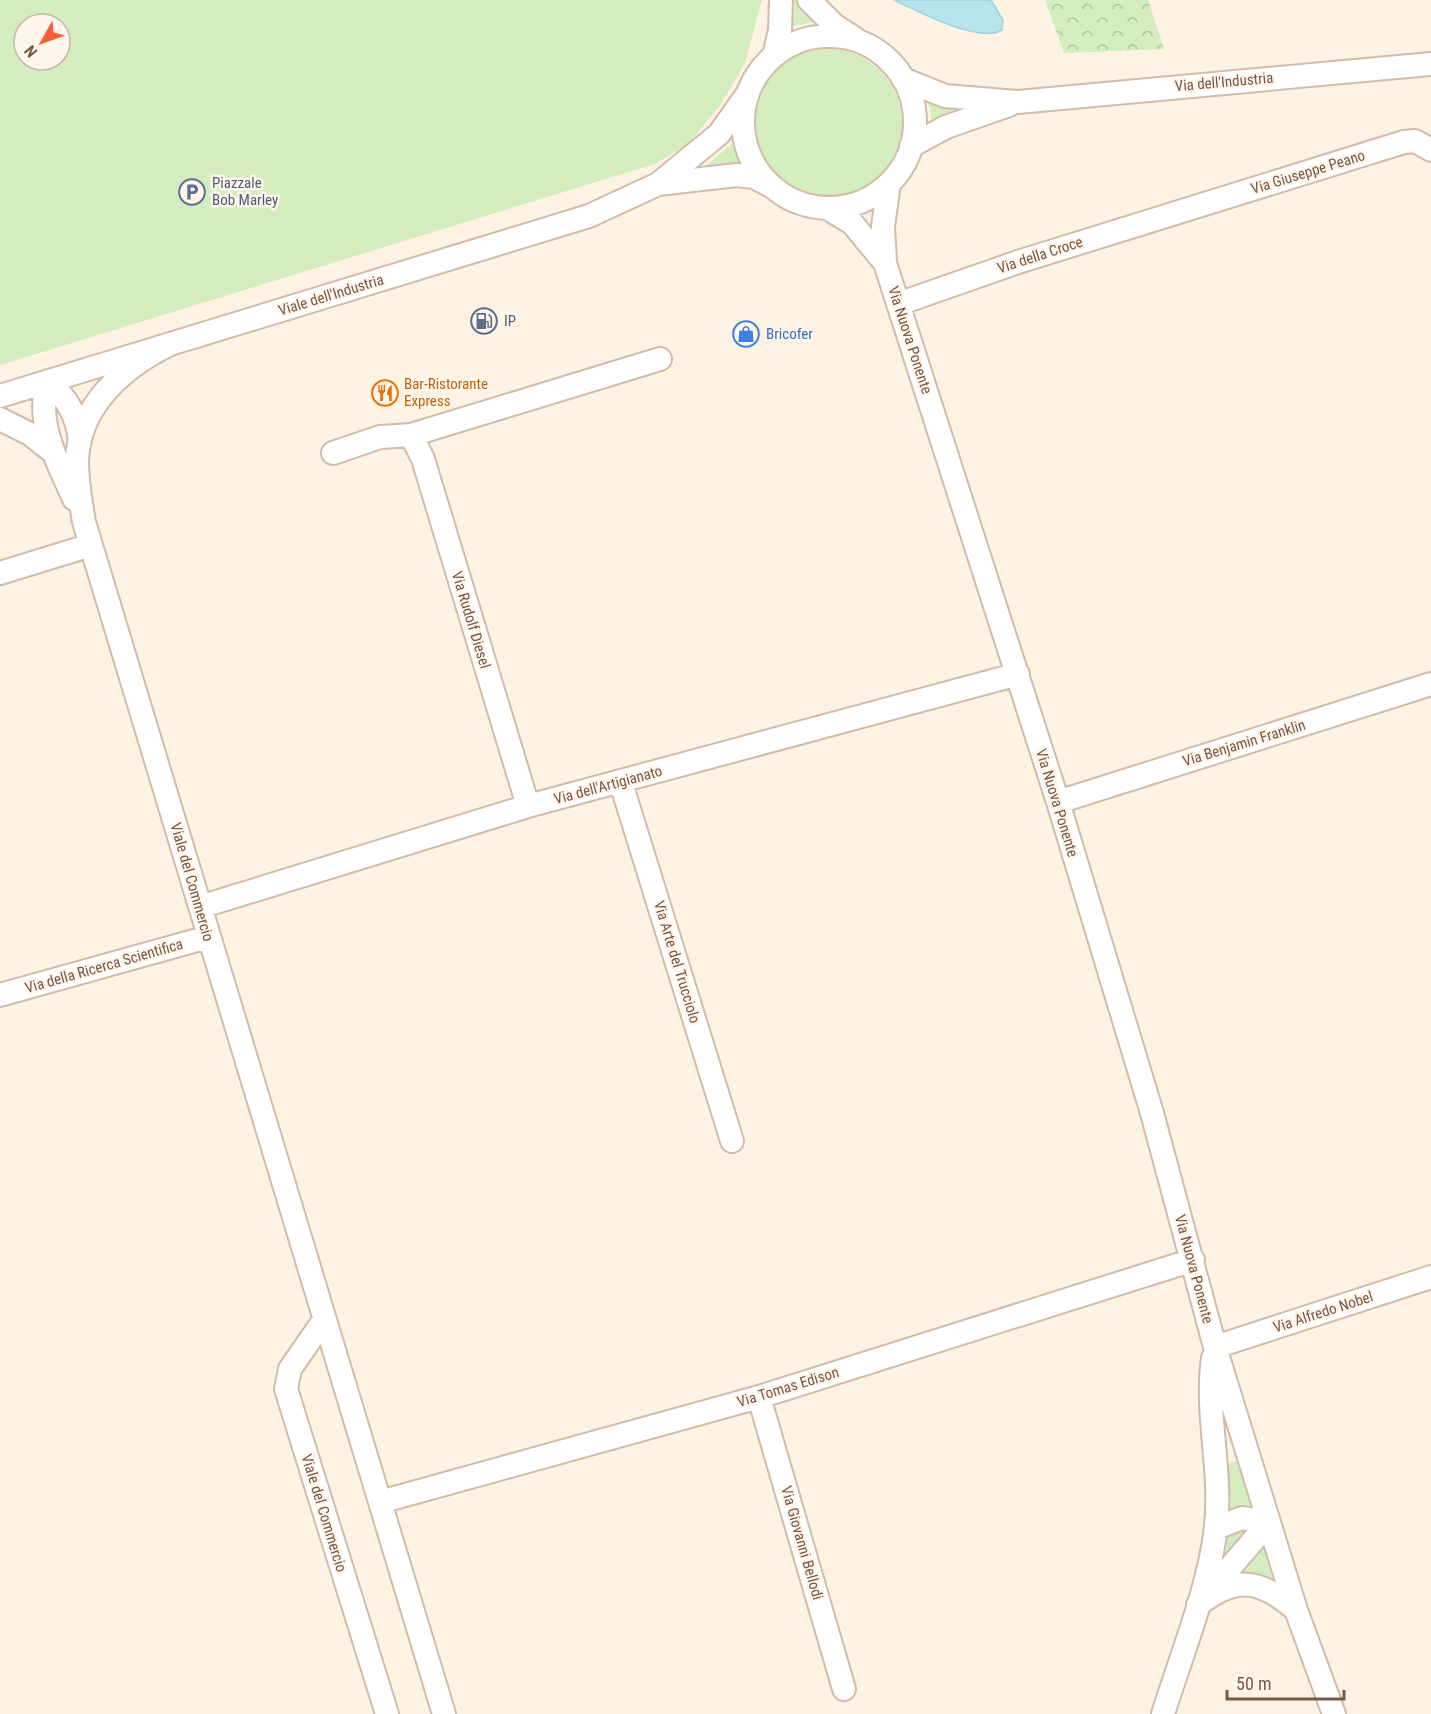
<svg xmlns="http://www.w3.org/2000/svg" width="1431" height="1714" font-family="'Roboto Condensed',sans-serif">
	<style>
		.grass { fill: #d3edbf; fill-rule: evenodd }
		.park { fill: url(#park-crowns) }
		.water { fill: #b5e4ea; stroke: #9ad4dd; stroke-width: 1.5 }
		.lines { fill: none; stroke-linecap: round; stroke-linejoin: round }
		.minor-casing { stroke: #d3bbaa; stroke-width: 26 }
		.minor { stroke: #fff; stroke-width: 22 }
		.labels { text-anchor: middle; dominant-baseline: central; stroke-width: 5; stroke-linejoin: round; paint-order: stroke }
		.street-label { font-size: 15px; fill: #795746; stroke: #fff6eb }
		.service-label { font-size: 15px; fill: #4e5e75; stroke: #fff6eb; text-anchor: start }
		.shop-label { font-size: 15px; fill: #366cbe; stroke: #fff6eb; text-anchor: start }
		.food-label { font-size: 15px; fill: #c56008; stroke: #fff6eb; text-anchor: start }
	</style>
	<defs>
		<pattern id="park-crowns" width="20" height="18" patternUnits="userSpaceOnUse" patternTransform="scale(1.5)"><rect width="20" height="18" fill="#d3edbf"/><path d="M2 6a3 3 0 1 1 6 0M12 15a3 3 0 1 1 6 0" fill="none" stroke="#b0c39d"/></pattern>
	</defs>
	<rect width="100%" height="100%" fill="#fef3e2"/>
	<path class="grass" d="M0,0H762L745,63L721,104L688,144L655,164L0,365ZM24,24H60V60H24Z
		M792,0H801L819,21L790,27Z
		M754 123a74 74 0 1 1 148 0a74 74 0 1 1-148 0Z
		M927,99L961,108L930,125L931,112Z
		M733,143L742,165L703,168Z
		M1238,1461L1253,1512L1227,1516L1226,1463Z
		M1254,1527L1218,1571L1225,1538L1233,1529Z
		M1262,1542L1273,1582L1231,1577Z"/>
	<path class="park" d="M1045,0H1148L1164,49L1064,53Z"/>
	<path class="water" d="M894,0H991L1003,20L1002,30C979,44 917,11 894,0Z"/>
	<g class="lines">
		<g class="minor-casing">
			<path id="minor" d="M809,0L834,25L854,38
				M743 122a86 86 0 1 1 172 0a86 86 0 1 1-172 0Z
				M774,56L780,30L781,0
				M903,79L945,96L1018,102L1431,64
				M911,146L946,127L1009,105
				M658,184L737,175L754,177L771,186
				M889,184L883,226L885,263L1058,802L1152,1113L1215,1347L1296,1610L1334,1714
				M827,208L852,223L885,263
				M898,304L1018,262L1404,142L1415,141L1431,150
				M170,344C123,367 78,406 77,462C77,483 81,503 84,522L444,1714
				M48,381C35,422 57,461 74,499
				M48,381C67,398 77,415 80,441
				M0,396L589,216L658,184L719,134L748,93
				M0,419L30,434L54,453
				M411,435L423,459L528,806
				M333,453L380,437L411,435L660,359
				M0,573L91,545
				M621,783L732,1141
				M1058,802L1431,684
				M200,907L528,806L1018,674
				M0,995L208,937
				M324,1320L290,1369L286,1389L387,1714
				M1215,1347L1431,1277
				M759,1397L844,1689
				M380,1502L759,1397L1193,1260
				M1216,1528L1242,1518L1269,1522
				M1209,1592L1269,1522
				M1198,1605C1236,1575 1260,1579 1296,1610
				M1163,1714C1181,1656 1210,1585 1216,1526C1222,1469 1205,1413 1213,1358"/>
		</g>
		<use href="#minor" class="minor"/>
	</g>
	<defs>
		<g id="parking-ring" transform="scale(1.35)"><circle r="9.5" fill="#fff6eb" stroke="#5c6f8a" stroke-width="1.5"/><path d="M-3.5-5.5H1a3.5 3.5 0 0 1 0 7H-1V5.5H-3.5ZM-1-3.4V-.6H.8a1.4 1.4 0 0 0 0-2.8Z" fill="#5c6f8a"/></g>
		<g id="fuel-ring" transform="scale(1.35)"><circle r="9.5" fill="#fff6eb" stroke="#5c6f8a" stroke-width="1.5"/><path d="M-5.5-6h7V0h2V4h1.3V-2.5L3-4.5l.8-.8L6-3V5H2.5V1h-1V6h-7ZM-4.2-4.7v3.2H.2V-4.7Z" fill="#5c6f8a"/></g>
		<g id="shop-ring" transform="scale(1.35)"><circle r="9.5" fill="#fff6eb" stroke="#3f7fe0" stroke-width="1.5"/><path d="M-5-2.5h2.3a2.7 3.5 0 0 1 5.4 0H5L5.5 6h-11ZM-1.5-2.5h3a1.5 2.3 0 0 0-3 0Z" fill="#3f7fe0"/></g>
		<g id="restaurant-ring" transform="scale(1.35)"><circle r="9.5" fill="#fff6eb" stroke="#e8710a" stroke-width="1.5"/><path d="M-5-6h1v4h1v-4h1v4h1v-4h1v5L-1.5 .5V6h-2V.5L-5-1ZM5-6V6H3V1.5H1.5Q1.5-4 5-6Z" fill="#e8710a"/></g>
	</defs>
	<g fill-rule="evenodd">
		<use href="#parking-ring" x="192" y="192"/>
		<use href="#fuel-ring" x="484" y="321"/>
		<use href="#shop-ring" x="746" y="334"/>
		<use href="#restaurant-ring" x="385" y="393"/>
	</g>
	<g class="labels">
		<g class="street-label">
			<text transform="translate(1224 82) rotate(-5)">Via dell'Industria</text>
			<text transform="translate(1308 172) rotate(-17)">Via Giuseppe Peano</text>
			<text transform="translate(1040 255) rotate(-18)">Via della Croce</text>
			<text transform="translate(331 295) rotate(-17)">Viale dell'Industria</text>
			<text transform="translate(910 340) rotate(72)">Via Nuova Ponente</text>
			<text transform="translate(471 620) rotate(73)">Via Rudolf Diesel</text>
			<text transform="translate(1244 743) rotate(-17)">Via Benjamin Franklin</text>
			<text transform="translate(608 785) rotate(-15)">Via dell'Artigianato</text>
			<text transform="translate(1057 803) rotate(73)">Via Nuova Ponente</text>
			<text transform="translate(192 882) rotate(74)">Viale del Commercio</text>
			<text transform="translate(677 962) rotate(73)">Via Arte del Trucciolo</text>
			<text transform="translate(104 966) rotate(-16)">Via della Ricerca Scientifica</text>
			<text transform="translate(1194 1269) rotate(75)">Via Nuova Ponente</text>
			<text transform="translate(1323 1312) rotate(-18)">Via Alfredo Nobel</text>
			<text transform="translate(788 1387) rotate(-17)">Via Tomas Edison</text>
			<text transform="translate(324 1513) rotate(73)">Viale del Commercio</text>
			<text transform="translate(802 1543) rotate(74)">Via Giovanni Bellodi</text>
		</g>
		<g class="service-label">
			<text x="212" y="183">Piazzale<tspan x="212" dy="17">Bob Marley</tspan></text>
			<text x="504" y="321">IP</text>
		</g>
		<g class="shop-label">
			<text x="766" y="334">Bricofer</text>
		</g>
		<g class="food-label">
			<text x="404" y="384">Bar-Ristorante<tspan x="404" dy="17">Express</tspan></text>
		</g>
	</g>
	<g transform="translate(42 42) rotate(230)"><circle r="28" fill="#fff6eb" stroke="#c9b6a9" stroke-width="1.5"/>
	<path d="M0-4.5L10 22L0 15L-10 22Z" fill="#f5603b"/>
	<text y="-9" font-size="16" font-weight="bold" text-anchor="middle" fill="#795746">N</text>
	</g>
	<path d="M1227 1690v9h117v-9" fill="none" stroke="#795746" stroke-width="3"/>
	<text x="1236" y="1690" font-size="18" fill="#795746" stroke="#fff6eb" stroke-width="4.5" paint-order="stroke">50 m</text>
</svg>
